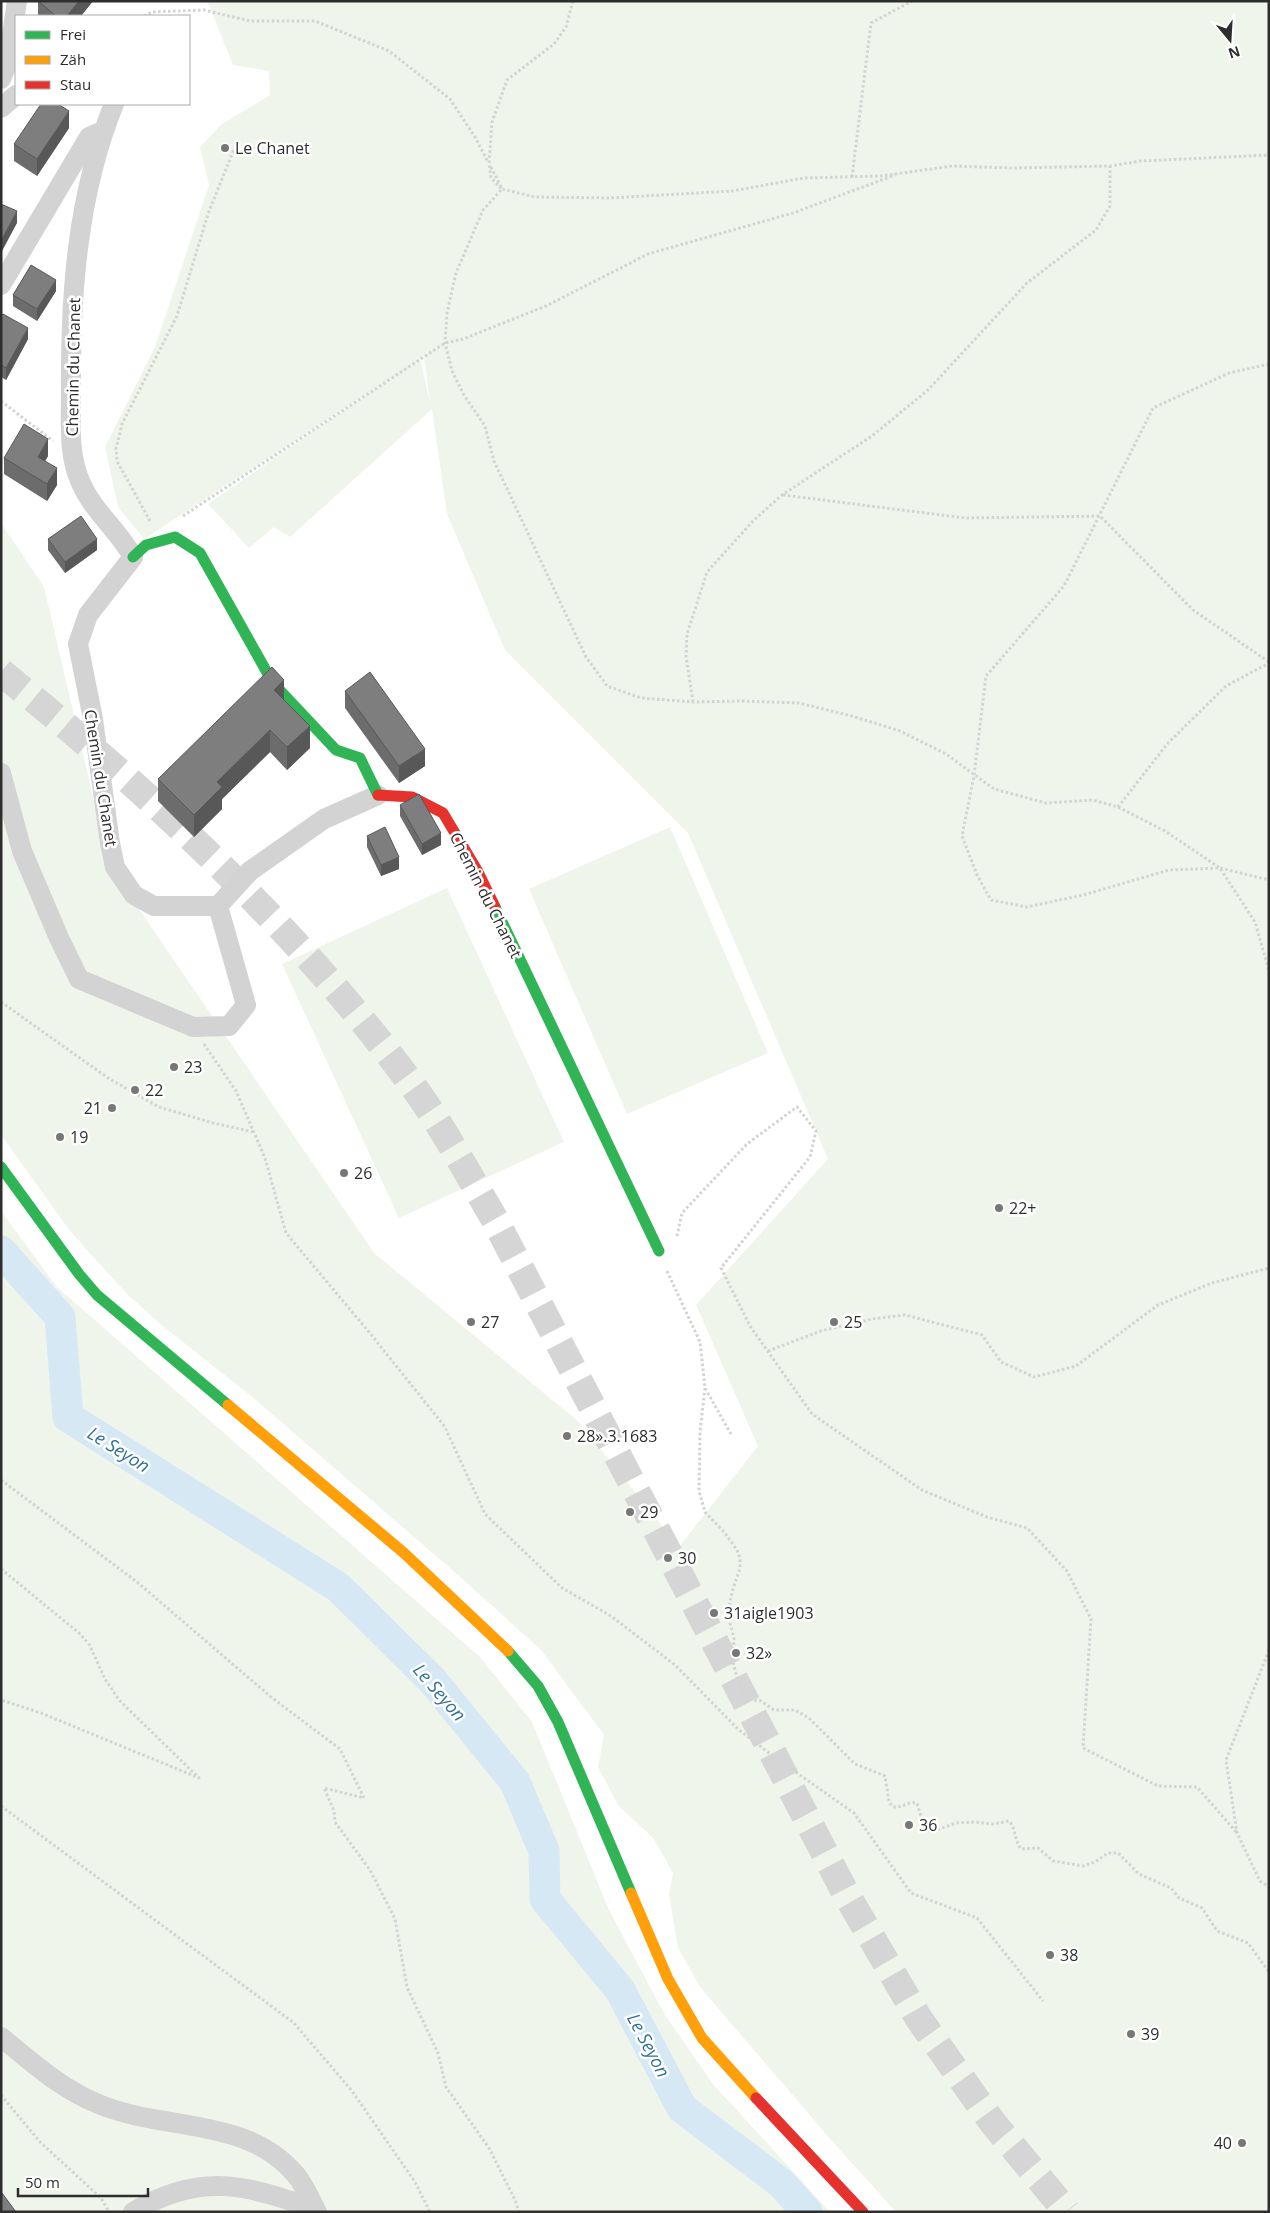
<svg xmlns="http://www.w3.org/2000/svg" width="1270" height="2213" font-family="'Open Sans',sans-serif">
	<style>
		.green { fill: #f0f5eb; fill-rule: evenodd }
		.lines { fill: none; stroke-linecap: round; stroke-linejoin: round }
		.river { stroke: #d6e8f4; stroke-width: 31 }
		.highway-tunnel { stroke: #d5d5d5; stroke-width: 28; stroke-dasharray: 28 14; stroke-linecap: butt }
		.path { stroke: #d3d3d3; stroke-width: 3; stroke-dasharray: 2.5 2.5; stroke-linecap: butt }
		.street { stroke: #d3d3d3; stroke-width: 20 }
		.fast { stroke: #30b455; stroke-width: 11 }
		.slow { stroke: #ff9f0a; stroke-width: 11 }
		.jam { stroke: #e5322d; stroke-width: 11 }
		.wall { fill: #6c6c6c }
		.shaded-wall { fill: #585858 }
		.building { fill: #7e7e7e; stroke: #585858 }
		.poi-dot { fill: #777; stroke: #fff; stroke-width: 2 }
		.labels { text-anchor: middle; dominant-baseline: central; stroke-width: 5; stroke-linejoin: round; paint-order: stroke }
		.poi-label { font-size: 16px; fill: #2e2e2e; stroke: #fff; text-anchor: start }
		.street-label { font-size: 16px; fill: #2e2e2e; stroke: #fff }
		.water-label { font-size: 18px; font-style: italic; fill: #347198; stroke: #fff }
	</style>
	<rect width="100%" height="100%" fill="#fff"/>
	<path class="green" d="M211,1H1269V2212H896L832,2141L700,1987L678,1948L669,1894L673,1873L654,1839L618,1805L598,1767L604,1735L541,1650L458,1575L251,1396L159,1323L127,1294L70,1231L1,1135V523L44,587L109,865L374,1253L579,1422L679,1547L758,1446L696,1305L828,1159L688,833L505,650L447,514L432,409L290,537L274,527L249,548L208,504L389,379L144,539L118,507L105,447L155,347L209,185L200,147L222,124L270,95L269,71L233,65L208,3ZM424,356L430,401L420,359Z
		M670,827L768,1053L627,1114L529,889Z
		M447,888L564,1142L399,1218L282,964Z
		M1,1211L57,1287L480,1657L532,1722L609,1910L665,2015L713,2084L830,2212H1Z"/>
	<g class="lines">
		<path class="river" d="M1,1251L60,1317L68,1417L338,1587L432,1680L515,1782L544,1851L545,1899L620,1990L682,2108L782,2184L807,2212"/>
		<path class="highway-tunnel" d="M1,672C151,794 295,926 410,1082C442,1125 468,1174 495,1220L845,1892L919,2019L993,2123L1067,2212"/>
		<path class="path" d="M573,1L566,27L554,44L507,80L492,122L489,163L491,178L502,189L483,210L456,273L447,313L445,343L452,371L464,395L485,426L494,461L586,657L607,686L641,698L693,702L741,701L799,703L852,716L900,731L946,754L994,789L1046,803L1093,800L1118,807L1165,831L1220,868L1255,922L1269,971
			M144,16L152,12L204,10L250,21H315L389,51L450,99L475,137L488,162
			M491,167L502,189L535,197L609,198L732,191L804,178L881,176L952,166L1013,168L1110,166L1141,161L1269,155
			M852,177L871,23L912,1
			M1269,364L1229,373L1153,408L1064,586L986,676L974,776L962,836L977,875L991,900L1027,907L1083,895L1169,870L1220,868L1269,880
			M1,401L53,441
			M783,495L965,518L1100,516L1193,610L1269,662
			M183,516L445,343L463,339L546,306L648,254L793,213L895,175
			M150,521L117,461L116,449L122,424L177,316L208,214L234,149
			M693,702L686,656L687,634L707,572L753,521L782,495L872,436L928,390L1027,283L1096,230L1110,206V166
			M1118,807L1168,743L1226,686L1269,663
			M1,1002L108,1078L159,1107L213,1123L254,1132
			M204,1044L236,1091L265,1158L286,1233L369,1332L445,1427L485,1514L562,1588L611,1616L675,1665L739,1730L777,1759L854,1813L911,1893L977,1918L1043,2001
			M677,1236L682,1213L747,1144L797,1107L816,1131L810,1157L721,1268L750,1326L812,1414L922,1490L987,1517L1027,1528L1067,1571L1091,1619L1083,1748L1158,1786L1197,1787L1237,1833
			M667,1271L700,1342L705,1388L732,1436
			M768,1351L821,1331L872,1319L905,1315L982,1335L1001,1362L1034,1377L1076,1366L1158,1305L1212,1283L1269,1268
			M705,1388L700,1432L699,1491L705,1512L724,1532L737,1550L740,1558V1568L732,1592L729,1609L730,1623L734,1638L733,1663L737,1677L744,1692L753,1700L761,1701L774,1710H795L809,1718L855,1764L885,1776L889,1802L893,1807C903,1808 908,1801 917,1803L924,1827L931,1832L956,1823L975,1822L993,1824L1009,1821C1016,1828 1014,1840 1021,1849L1038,1848L1053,1861L1083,1866L1095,1862L1108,1853H1118L1139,1874L1171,1888L1179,1898L1202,1908L1217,1931L1248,1943L1269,1972
			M1,1480L137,1582L271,1697L340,1749L364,1798L324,1788L334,1811L335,1822L370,1870L395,1919L407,1987L438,2053L446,2087L489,2148L515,2200L519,2212
			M1,1569L79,1633L89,1644L105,1679L119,1700L199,1778L41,1713L1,1700
			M1269,1650L1226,1760L1237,1833L1260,1881L1269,1887
			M1,1806L294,2023L352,2091L415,2182L430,2212
			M1,2095L40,2142L101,2198L109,2212"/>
		<path class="street" d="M1,79L8,62L17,1
			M114,104C77,195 70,296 71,394C71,423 68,456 81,483C93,511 118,530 133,557L88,615L78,644L93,719L110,843L115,867L134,895L154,906H218
			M1,108L16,95
			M1,285L89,137L103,131
			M1,773L22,851L59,938L79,979L193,1027L229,1026L246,1005L218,906L250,871L324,819L378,795
			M1,2037C33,2063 62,2090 101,2105C165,2131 248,2117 296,2175C305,2186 310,2199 317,2212
			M133,2212C201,2171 246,2185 315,2209"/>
		<path class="fast" d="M133,557L146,545L175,537L200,553L273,683L336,750L360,758L378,795
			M495,907L659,1251
			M1,1167L79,1274L97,1295L228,1405
			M508,1651L538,1686L558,1722L631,1893"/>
		<path class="slow" d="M228,1405L404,1553L508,1651
			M631,1893L668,1979L702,2038L756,2098"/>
		<path class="jam" d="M378,795L412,797L443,813L477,870L495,907
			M756,2098L863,2212"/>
	</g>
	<path class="wall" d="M38,1H93L81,16H38Z
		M69,128L37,176L14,161V144Z
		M56,291L37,321L13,306V295Z
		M1,316L28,339L6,380L1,377Z
		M48,456L45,461L57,485L47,501L4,474V458Z
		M48,539L97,550L65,573L48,550Z
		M345,691L425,766L399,783L345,708Z
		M284,700L310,748L287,770L270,752L222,799V809L194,837L158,801V779Z
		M400,805L441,845L422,855L400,816Z
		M367,836L399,869L381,876L367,847Z"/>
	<path class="shaded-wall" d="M79,1H93L81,16H67Z
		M69,111V128L37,176V159Z
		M17,211V223L1,253V241Z
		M56,280V291L37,321V309Z
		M28,328V339L6,380V368Z
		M48,439V456L38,473V457Z
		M57,468V485L47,501V484Z
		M97,539V550L65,573V562Z
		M284,680V702L274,690Z
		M310,726V748L287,770V747Z
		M270,730V752L222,799V809L194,837V815L217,782Z
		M425,749V766L399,783V766Z
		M441,833V845L422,855V844Z
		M399,857V869L381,876V865Z"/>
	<path class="building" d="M38,1H79L67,16H56Z
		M41,104H58L69,111L37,159L14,144Z
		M1,204L17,211L1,241Z
		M31,265L56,280L37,309L13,295Z
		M3,314L28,328L6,368L1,365V316Z
		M24,424L48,439L38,457L57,468L47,484L4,458Z
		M81,516L97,539L65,562L48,539Z
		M272,667L284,680L274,690L310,726L287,747L270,730L217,782L222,787L194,815L158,779Z
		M370,672L425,749L399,766L345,691Z
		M419,794L441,833L422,844L400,805Z
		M385,827L399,857L381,865L367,836Z
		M2,2193L16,2212H1Z"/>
	<g class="poi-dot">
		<circle cx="225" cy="148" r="5"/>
		<circle cx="174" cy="1067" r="5"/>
		<circle cx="135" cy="1090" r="5"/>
		<circle cx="112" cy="1108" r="5"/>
		<circle cx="60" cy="1137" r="5"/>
		<circle cx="344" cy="1173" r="5"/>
		<circle cx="999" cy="1208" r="5"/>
		<circle cx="471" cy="1322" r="5"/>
		<circle cx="834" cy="1322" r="5"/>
		<circle cx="567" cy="1436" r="5"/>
		<circle cx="630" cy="1512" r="5"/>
		<circle cx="668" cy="1558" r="5"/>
		<circle cx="714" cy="1613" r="5"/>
		<circle cx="736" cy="1653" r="5"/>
		<circle cx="909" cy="1825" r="5"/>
		<circle cx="1050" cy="1955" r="5"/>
		<circle cx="1131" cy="2034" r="5"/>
		<circle cx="1242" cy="2143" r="5"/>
	</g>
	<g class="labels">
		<g class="poi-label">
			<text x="235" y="148">Le Chanet</text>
			<text x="184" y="1067">23</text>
			<text x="145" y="1090">22</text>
			<text x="102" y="1108" text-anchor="end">21</text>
			<text x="70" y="1137">19</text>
			<text x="354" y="1173">26</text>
			<text x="1009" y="1208">22+</text>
			<text x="481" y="1322">27</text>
			<text x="844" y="1322">25</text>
			<text x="577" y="1436">28».3.1683</text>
			<text x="640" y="1512">29</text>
			<text x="678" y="1558">30</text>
			<text x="724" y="1613">31aigle1903</text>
			<text x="746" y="1653">32»</text>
			<text x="919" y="1825">36</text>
			<text x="1060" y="1955">38</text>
			<text x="1141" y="2034">39</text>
			<text x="1232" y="2143" text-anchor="end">40</text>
		</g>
		<g class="street-label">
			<text transform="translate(73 367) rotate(-89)">Chemin du Chanet</text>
			<text transform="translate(101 778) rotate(81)">Chemin du Chanet</text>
			<text transform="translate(486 895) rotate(63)">Chemin du Chanet</text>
		</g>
		<g class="water-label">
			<text transform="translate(119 1449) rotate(32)">Le Seyon</text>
			<text transform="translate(440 1692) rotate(49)">Le Seyon</text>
			<text transform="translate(649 2045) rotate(62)">Le Seyon</text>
		</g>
	</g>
	<rect width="1270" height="2213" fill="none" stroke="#2e2e2e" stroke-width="5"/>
	<rect x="15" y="15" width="175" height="90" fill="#ffffff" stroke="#ababab"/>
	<rect x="25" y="31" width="25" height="8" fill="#30b455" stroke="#ababab"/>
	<text x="60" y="40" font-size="15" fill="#2e2e2e">Frei</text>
	<rect x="25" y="56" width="25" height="8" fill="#ff9f0a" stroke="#ababab"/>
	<text x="60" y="65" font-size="15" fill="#2e2e2e">Zäh</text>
	<rect x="25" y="81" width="25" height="8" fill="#e5322d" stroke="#ababab"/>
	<text x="60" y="90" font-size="15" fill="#2e2e2e">Stau</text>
	<g transform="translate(1230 40) rotate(162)" stroke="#ffffff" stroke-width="4" paint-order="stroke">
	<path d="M0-4L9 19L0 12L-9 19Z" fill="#2e2e2e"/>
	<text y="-8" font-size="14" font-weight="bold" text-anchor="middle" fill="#2e2e2e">N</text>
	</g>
	<path d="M18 2188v8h130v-8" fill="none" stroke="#2e2e2e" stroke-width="2.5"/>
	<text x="25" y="2188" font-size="15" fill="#2e2e2e" stroke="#ffffff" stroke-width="4" paint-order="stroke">50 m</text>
</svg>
